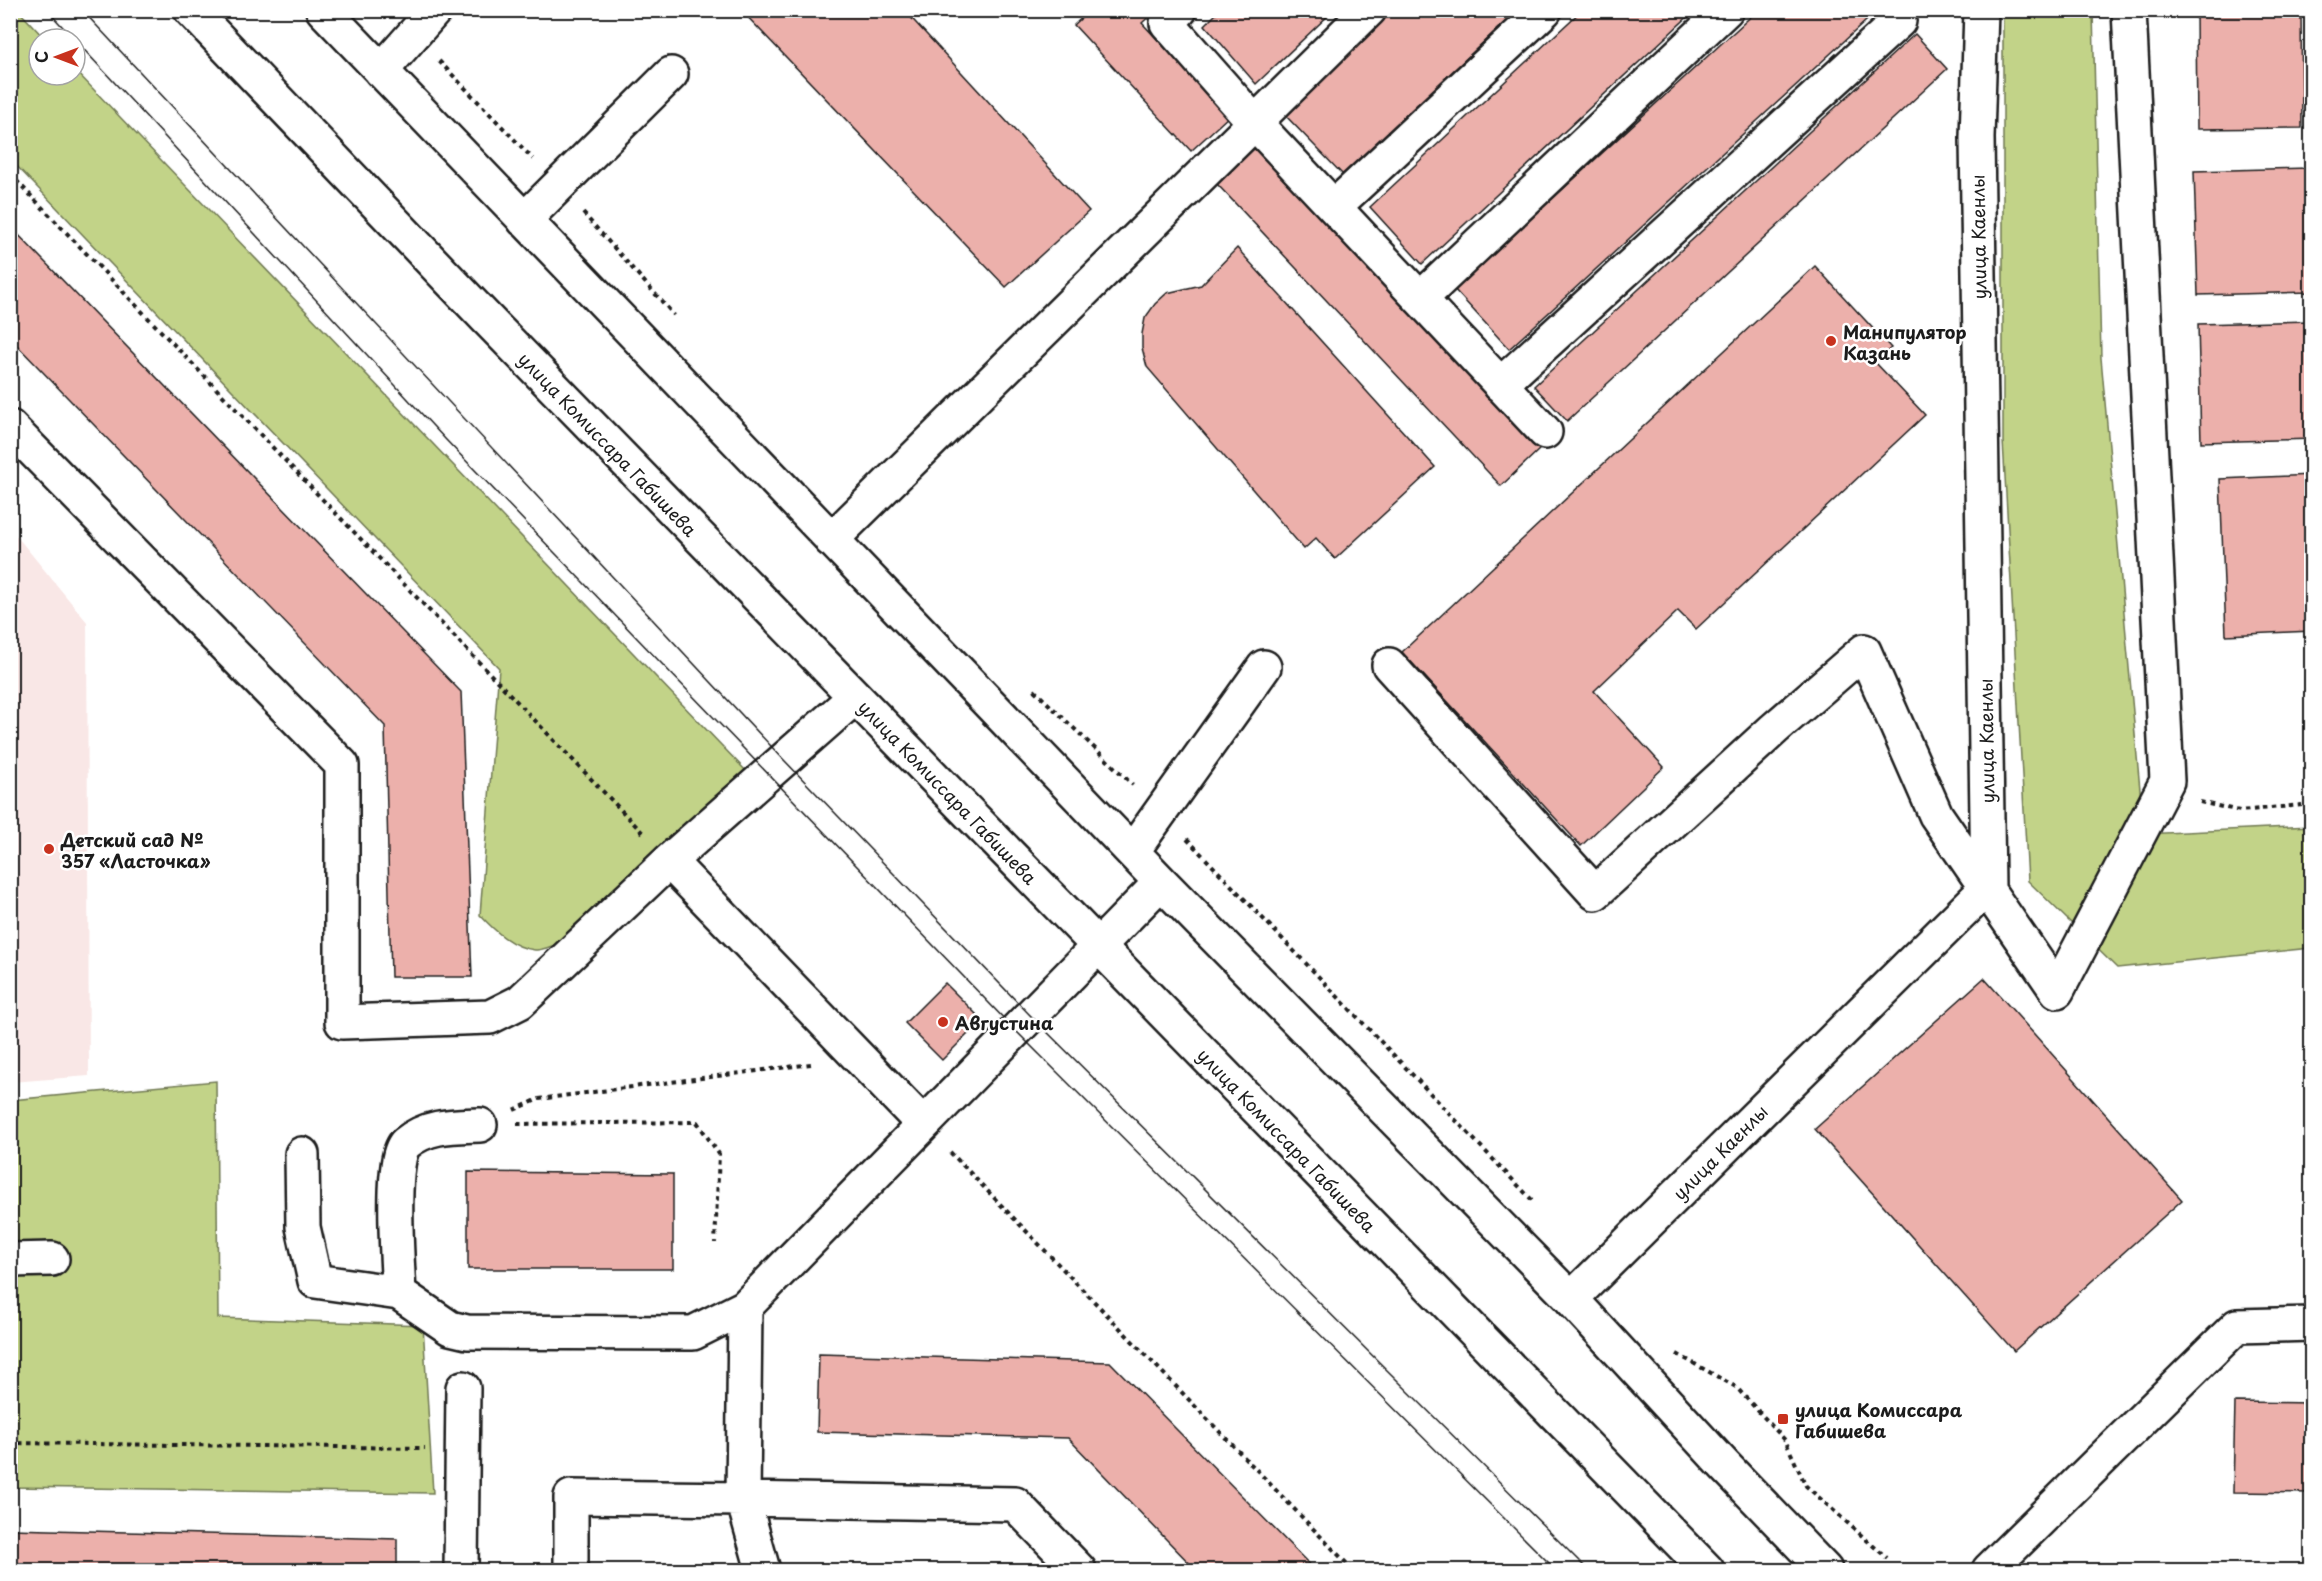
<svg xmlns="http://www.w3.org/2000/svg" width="2322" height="1581" font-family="'Playpen Sans',sans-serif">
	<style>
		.built { fill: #f9e7e6 }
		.green { fill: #c2d388; stroke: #6f7852; stroke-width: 1.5 }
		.building { fill: #ecb0ab; stroke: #1c1c1c; stroke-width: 1.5 }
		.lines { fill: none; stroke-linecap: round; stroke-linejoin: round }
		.minor-casing { stroke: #1c1c1c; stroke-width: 38 }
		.path { stroke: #1c1c1c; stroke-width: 4; stroke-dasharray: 4.5 4.5; stroke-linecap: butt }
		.minor { stroke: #fff; stroke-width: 33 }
		.tram { stroke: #1c1c1c; stroke-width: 1.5 }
		.poi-dot { fill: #c8321e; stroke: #fff; stroke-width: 2 }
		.labels { text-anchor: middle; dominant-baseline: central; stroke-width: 5; stroke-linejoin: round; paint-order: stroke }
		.street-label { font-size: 18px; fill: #1c1c1c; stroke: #fff }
		.poi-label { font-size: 18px; font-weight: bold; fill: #1c1c1c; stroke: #fff; text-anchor: start }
	</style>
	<rect width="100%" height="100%" fill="#fff"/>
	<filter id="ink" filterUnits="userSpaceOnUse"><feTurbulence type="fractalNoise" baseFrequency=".0167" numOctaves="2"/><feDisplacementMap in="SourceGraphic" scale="12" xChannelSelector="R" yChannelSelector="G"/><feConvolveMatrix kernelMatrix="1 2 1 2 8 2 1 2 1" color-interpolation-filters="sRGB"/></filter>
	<g filter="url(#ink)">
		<path class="built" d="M10,528L87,622L89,1076L11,1082Z"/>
		<path class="green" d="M18,10L45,39H39V75H75V70L746,771L558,944C551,946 541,951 535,950C512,948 494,930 480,915L499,668L11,160L10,11Z
			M2003,11H2093L2101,358L2144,834L2311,826V948L2117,968L2028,881L2003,441Z
			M216,1081L218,1318L423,1325L433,1493L11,1487V1100Z"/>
		<path class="building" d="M741,10H904L1089,211L1006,287Z
			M1090,10H1156L1142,23L1229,116L1191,151L1074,25Z
			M1220,10H1334L1256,84L1205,25Z
			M1393,10H1517L1344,176L1284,114Z
			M1582,10H1695L1422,264L1370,207Z
			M1758,10H1878L1509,349L1454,289Z
			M2196,10H2301L2302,128L2197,129Z
			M1915,34L1947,69L1567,421L1534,386Z
			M1256,147L1540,449L1501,486L1217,184Z
			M2309,168L2312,292L2198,295L2194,171Z
			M10,226L461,692L472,977H391L385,726L10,338Z
			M1237,248L1435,467L1335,559L1316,538L1304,549L1147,367L1142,348V334L1145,318L1155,304L1167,293L1201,285Z
			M1815,266L1891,348L1875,362L1925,415L1696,629L1678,611L1594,691L1664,767L1581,846L1402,652Z
			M2312,321V439L2201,442L2198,324Z
			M2312,475V631L2226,635L2220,479Z
			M1984,978L2182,1200L2014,1351L1815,1129Z
			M945,983L982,1020L942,1060L905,1023Z
			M468,1172L673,1174V1269H468Z
			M819,1354L1110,1362L1315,1570H1196L1068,1438L817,1432Z
			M2235,1402L2312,1403V1493L2233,1492Z
			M10,1529L397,1539V1570H10Z"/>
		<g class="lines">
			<g class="minor-casing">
				<path id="minor" d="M191,10L486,318L1707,1570
					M323,10L1161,882L1571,1299L1724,1465L1825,1570
					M1180,10L1167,23L1255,123L1545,432
					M381,71L435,10
					M1334,207L1545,10
					M524,220L671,74
					M1420,299L1726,10
					M1500,385L1899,21
					M10,427L342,765V1022L490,1017L520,1002L669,861L855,697
					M831,540L1369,10
					M1389,665L1595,893L1774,729L1864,651L1936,815L2057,991L2167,781L2129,10
					M1132,852L1264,667
					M669,861L923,1124
					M302,1154L303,1227L315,1281L399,1293L450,1328L467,1332L693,1333L745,1307
					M10,1260L52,1259
					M399,1293C398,1268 389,1157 406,1143C428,1125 453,1126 480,1125
					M1571,1299L1988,887L1977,138L1981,10
					M461,1570L463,1388
					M571,1570V1497L743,1499L763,1570
					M1079,1570L1015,1504L743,1499L745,1307L1161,882
					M1989,1570L2237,1326L2312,1324"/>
			</g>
			<path class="path" d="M439,61L533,159
				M10,174L644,834
				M583,213L674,315
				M1034,690L1133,785
				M2200,802L2240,811L2312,804
				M1187,839L1534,1202
				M514,1110L539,1099L811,1064
				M517,1124L697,1122L719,1154L715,1243
				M950,1152L1353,1570
				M1677,1354L1736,1387L1785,1440L1806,1486L1887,1558
				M10,1443L425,1448"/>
			<use href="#minor" class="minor"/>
			<path class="tram" d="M47,10L74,39
				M82,10L784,760L1029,1014L1588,1570
				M75,40L446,440L1015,1030L1556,1570"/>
		</g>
	</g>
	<g class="poi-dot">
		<circle cx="1831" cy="341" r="6"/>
		<circle cx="49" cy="849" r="6"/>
		<circle cx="943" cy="1022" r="6"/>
		<rect x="1777" y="1413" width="12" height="12" rx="3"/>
	</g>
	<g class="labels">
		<g class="street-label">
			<text transform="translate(1978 237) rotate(-91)">улица Каенлы</text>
			<text transform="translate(608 444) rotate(46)">улица Комиссара Габишева</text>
			<text transform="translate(1986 741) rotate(-91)">улица Каенлы</text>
			<text transform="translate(948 792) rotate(46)">улица Комиссара Габишева</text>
			<text transform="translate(1287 1140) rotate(46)">улица Комиссара Габишева</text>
			<text transform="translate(1720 1152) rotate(-45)">улица Каенлы</text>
		</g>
		<g class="poi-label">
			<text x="1843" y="331">Манипулятор<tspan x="1843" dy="21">Казань</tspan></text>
			<text x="61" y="839">Детский сад №<tspan x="61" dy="21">357 «Ласточка»</tspan></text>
			<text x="955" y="1022">Августина</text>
			<text x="1795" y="1409">улица Комиссара<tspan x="1795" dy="21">Габишева</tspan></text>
		</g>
	</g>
	<rect width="2322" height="1581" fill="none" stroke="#fff" stroke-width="36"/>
	<rect x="18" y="18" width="2286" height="1545" fill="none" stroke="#1c1c1c" stroke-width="2" filter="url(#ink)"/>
	<g transform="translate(57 57) rotate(270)"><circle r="28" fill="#ffffff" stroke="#a4a4a4" stroke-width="1.5"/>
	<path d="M0-4.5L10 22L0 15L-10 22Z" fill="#c8321e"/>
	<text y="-9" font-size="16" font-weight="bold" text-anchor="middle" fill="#1c1c1c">С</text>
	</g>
</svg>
